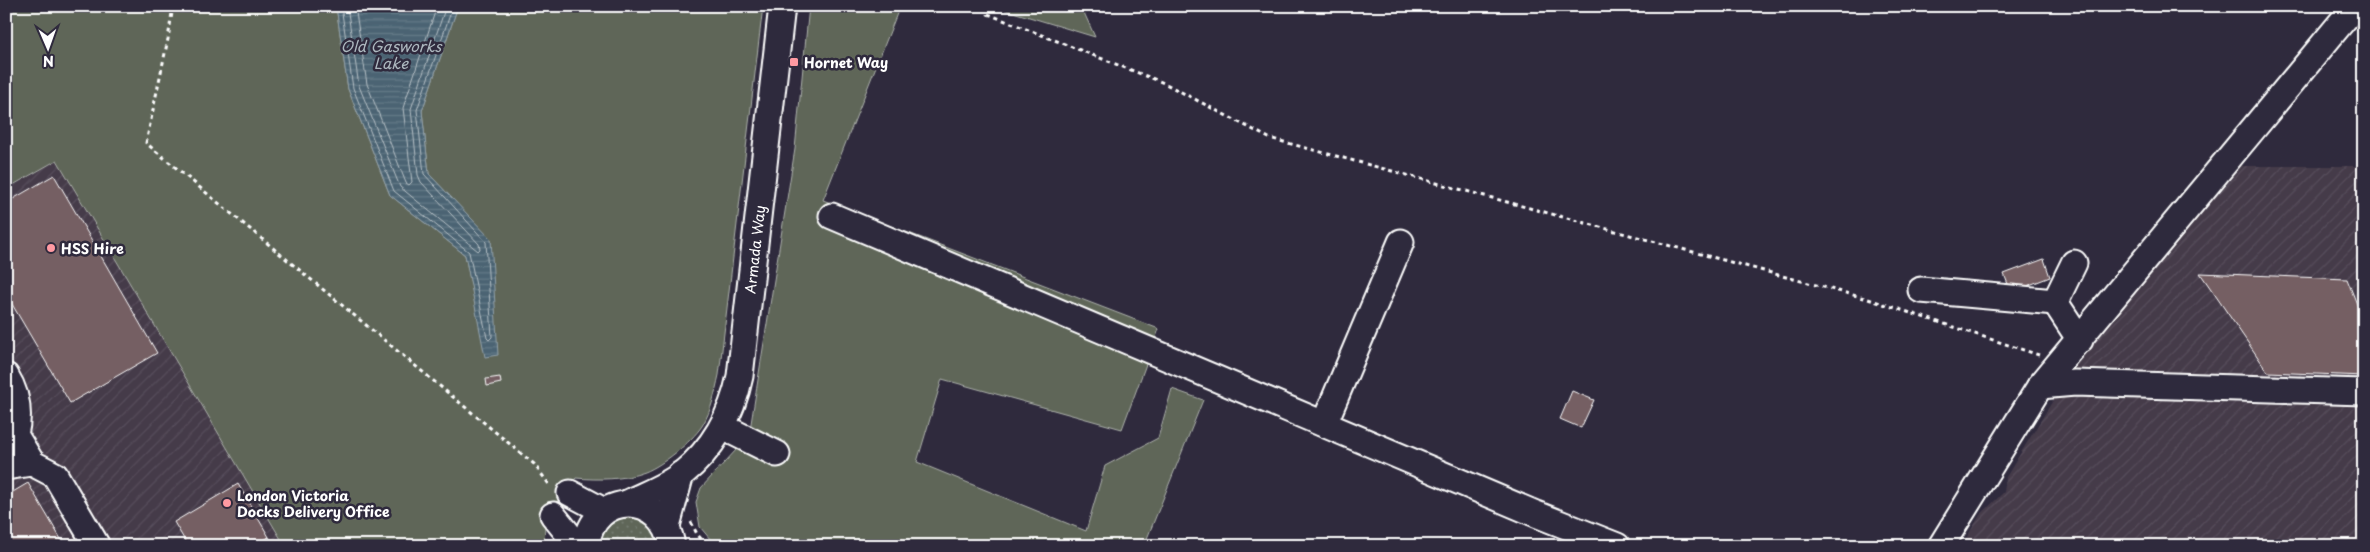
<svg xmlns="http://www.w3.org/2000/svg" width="2370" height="552" font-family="'Playpen Sans',sans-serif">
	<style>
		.industrial { fill: url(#industrial-furrows) }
		.grass { fill: #5e6659; stroke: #aeb2ac }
		.garden { fill: url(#garden-dots); stroke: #aeb2ac }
		.water { fill: url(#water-rules); stroke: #93a2ab }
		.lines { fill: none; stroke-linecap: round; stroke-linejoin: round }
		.shore { stroke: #b7c1c7; stroke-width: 1 }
		.building { fill: #755f64; stroke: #fff }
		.minor-casing { stroke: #fff; stroke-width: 29 }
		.path { stroke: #fff; stroke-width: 3; stroke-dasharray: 4 4; stroke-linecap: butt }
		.minor { stroke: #2f2a3d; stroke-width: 25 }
		.poi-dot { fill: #ff9aa2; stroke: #2f2a3d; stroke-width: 2 }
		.labels { text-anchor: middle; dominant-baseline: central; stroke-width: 5; stroke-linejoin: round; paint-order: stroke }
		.poi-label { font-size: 14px; font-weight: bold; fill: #fff; stroke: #2f2a3d; text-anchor: start }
		.street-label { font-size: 14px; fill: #fff; stroke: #2f2a3d }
		.water-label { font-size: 15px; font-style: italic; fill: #aeb9c0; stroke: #2f2a3d }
	</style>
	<defs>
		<pattern id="industrial-furrows" width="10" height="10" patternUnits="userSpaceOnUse" patternTransform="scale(1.25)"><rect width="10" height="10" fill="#443a49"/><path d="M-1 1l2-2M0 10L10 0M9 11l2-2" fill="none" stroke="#574e5b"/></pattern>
		<pattern id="garden-dots" width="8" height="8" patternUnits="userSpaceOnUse" patternTransform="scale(1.25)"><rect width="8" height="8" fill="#5e6659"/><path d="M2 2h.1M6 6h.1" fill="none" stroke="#767d72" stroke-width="1.8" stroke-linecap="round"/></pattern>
		<pattern id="water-rules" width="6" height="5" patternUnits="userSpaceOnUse" patternTransform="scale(1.25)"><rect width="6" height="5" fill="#4b6473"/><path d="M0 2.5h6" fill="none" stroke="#667b88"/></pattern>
	</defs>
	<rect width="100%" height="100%" fill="#2f2a3d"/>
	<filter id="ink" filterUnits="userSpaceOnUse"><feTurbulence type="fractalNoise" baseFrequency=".02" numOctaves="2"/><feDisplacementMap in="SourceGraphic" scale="10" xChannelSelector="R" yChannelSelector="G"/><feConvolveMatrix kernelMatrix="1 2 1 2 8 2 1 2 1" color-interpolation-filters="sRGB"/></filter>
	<g filter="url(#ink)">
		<path class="industrial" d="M57,160L285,546H6V190Z
			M2240,166H2364V546H1964L1965,540L1980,515L2004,492L2006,477L2071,371L2188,223Z"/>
		<path class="grass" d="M17,6H336L348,89L390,195L465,255L486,357L491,240L429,174L422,111L458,6H763L719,375C715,392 712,410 702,426C691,442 663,465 645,472C624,480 598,480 576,478L559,499L545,525L544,546H285L57,160L6,189V16Z
			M809,6H900L823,200L1159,329L1122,429L942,379L917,462L1086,531L1105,466L1158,438L1172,389L1203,400L1144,546H716L700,527L696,502L701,488L749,436L795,149Z
			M993,6H1081L1095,37Z"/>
		<path class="garden" d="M631,515C648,519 656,529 660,546H598C603,528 611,517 631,515Z"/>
		<path class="water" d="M336,6H458L422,111L429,174L491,239L498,355L485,357L465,255L390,195L348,89Z"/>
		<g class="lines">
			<path class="shore" d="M341,6L353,88L394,191L469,252L487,338L489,340L492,337L486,242L424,174L417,110L453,6
				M347,6L359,86L400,187L478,251L480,249L479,244L421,182L418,175L411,109L446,6
				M355,6L367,84L406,183L409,185L412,182L403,108L437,6"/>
		</g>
		<path class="building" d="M54,175L157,353L70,403L6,294V203Z
			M2044,259L2050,277L2011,292L2004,274Z
			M2200,273L2347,279L2364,322V376L2268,372Z
			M500,377L501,383L487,386L486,379Z
			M1572,391L1594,400L1581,428L1560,419Z
			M28,483L65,546H6V496Z
			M238,484L269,537L255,546H188L174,522Z
			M269,537L274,546H255Z"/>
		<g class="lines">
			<g class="minor-casing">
				<g id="minor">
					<path d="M832,216L1536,514L1617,546"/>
					<path d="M2074,263L2055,302L2080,340"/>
					<path d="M1921,290L2055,302"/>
					<path d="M6,376C18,395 20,414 15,435L32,463"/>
					<path d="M2040,386L2075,383L2364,392"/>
					<path d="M1324,424L1401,242"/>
					<path d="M723,427L777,454"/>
					<path d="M6,467L32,463L55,475L97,546"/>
					<path d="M570,493L604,511"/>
					<path id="s1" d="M627,503C645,494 667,486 682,474C714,448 732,415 740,376L782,6"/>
					<path d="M553,515L578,546"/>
					<path d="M667,526L681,474"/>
					<path d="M586,546C593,490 664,490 672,546"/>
					<path d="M1941,546L2040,386L2355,6"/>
				</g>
			</g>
			<path class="path" d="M173,6L168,39L146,143L534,464L551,487
				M987,6L988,14L1164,83L1269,138L1868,299L2039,355
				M691,522L697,534L707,546"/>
			<use href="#minor" class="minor"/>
		</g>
	</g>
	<g class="poi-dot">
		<rect x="789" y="57" width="10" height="10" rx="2.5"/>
		<circle cx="51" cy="248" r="5"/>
		<circle cx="227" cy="503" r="5"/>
	</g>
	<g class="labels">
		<g class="poi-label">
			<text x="804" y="62">Hornet Way</text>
			<text x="61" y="248">HSS Hire</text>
			<text x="237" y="495">London Victoria<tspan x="237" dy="16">Docks Delivery Office</tspan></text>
		</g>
		<g class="street-label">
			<text stroke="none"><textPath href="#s1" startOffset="306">Armada Way</textPath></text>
		</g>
		<g class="water-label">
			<text x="391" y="45">Old Gasworks<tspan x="391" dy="17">Lake</tspan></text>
		</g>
	</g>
	<rect width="2370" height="552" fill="none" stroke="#2f2a3d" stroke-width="25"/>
	<rect x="12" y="12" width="2345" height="527" fill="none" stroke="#fff" stroke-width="2" filter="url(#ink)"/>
	<g transform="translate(48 48) rotate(178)" stroke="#2f2a3d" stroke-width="4" paint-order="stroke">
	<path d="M0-4L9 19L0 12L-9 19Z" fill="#ffffff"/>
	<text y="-8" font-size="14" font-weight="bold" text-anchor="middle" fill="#ffffff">N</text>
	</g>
</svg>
